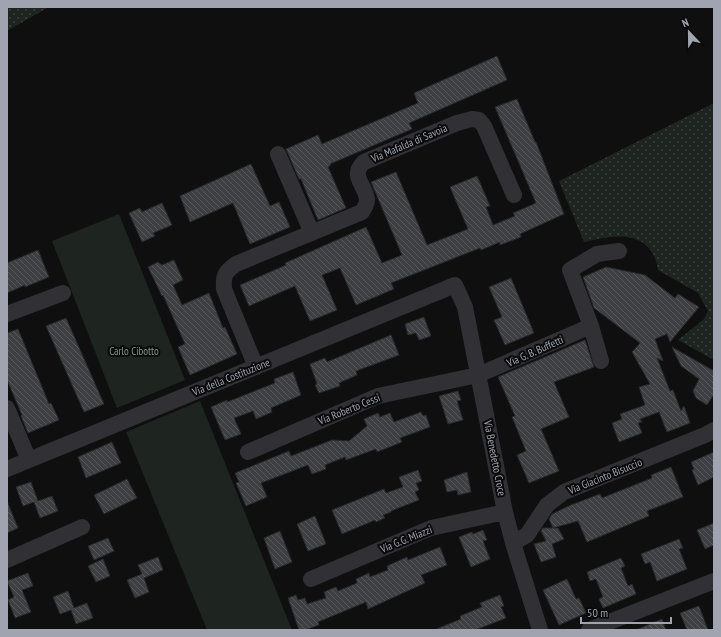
<svg xmlns="http://www.w3.org/2000/svg" width="721" height="637" font-family="'PT Sans Narrow',sans-serif">
	<style>
		.grass { fill: url(#grass-dots) }
		.park { fill: #1e241f }
		.building { fill: url(#building-back-hatch); stroke: #29292c }
		.lines { fill: none; stroke-linecap: round; stroke-linejoin: round }
		.minor { stroke: #303035; stroke-width: 16 }
		.labels { text-anchor: middle; dominant-baseline: central; stroke-width: 4; stroke-linejoin: round; paint-order: stroke }
		.street-label { font-size: 11px; fill: #a0a4b1; stroke: #0a0a0b }
		.park-label { font-size: 11px; fill: #789b7e; stroke: #0a0a0b }
	</style>
	<defs>
		<pattern id="grass-dots" width="8" height="8" patternUnits="userSpaceOnUse"><rect width="8" height="8" fill="#1e241f"/><path d="M2 2h.1M6 6h.1" fill="none" stroke="#3b413d" stroke-width="1.8" stroke-linecap="round"/></pattern>
		<pattern id="building-back-hatch" width="6" height="6" patternUnits="userSpaceOnUse"><rect width="6" height="6" fill="#3e3f43"/><path d="M-1 5l2 2M0 0l6 6M5-1l2 2" fill="none" stroke="#57585c"/></pattern>
	</defs>
	<rect width="100%" height="100%" fill="#0f0f10"/>
	<path class="grass" d="M8,7H49L7,31V8Z
		M714,103V360L678,340L704,319L708,311L698,293L658,270C652,229 615,234 584,242L559,181Z"/>
	<path class="park" d="M119,214L185,380L117,408L52,241Z
		M200,401L292,630H207L126,432Z"/>
	<path class="building" d="M497,56L507,80L409,123L412,129L330,164L331,165L328,167L346,208L318,220L301,179H299L286,149L318,135L322,144L418,103L414,93Z
		M517,99L535,142H536L564,214L520,234L521,237L500,245V242L481,250L480,248L391,283L394,289L356,305L340,268L322,275L337,310L310,321L295,286L249,306L240,285L286,265L285,263L366,227L382,263L402,255L371,182L396,172L427,245L468,229L450,187L477,176L490,206L486,207L493,225L515,216L513,213L536,203L495,107Z
		M251,164L270,206L279,202L290,227L250,244L233,203L190,222L180,196Z
		M162,203L172,225L153,233L155,236L142,242L129,213L140,208L142,212Z
		M38,250L49,277L25,287V285L7,293V263Z
		M174,260L183,280L173,285L182,305L209,293L223,328L225,327L237,354L190,375L178,347L185,344L163,295L162,296L148,267L158,262L162,265Z
		M606,267L645,275L675,298L678,294L699,307L670,342L667,334L655,339L663,361L657,358L670,391L673,390L681,411L684,406L690,423L667,432L659,412L640,419L642,422L638,423L642,433L619,442L612,423L622,419L620,414L645,405L639,387L650,384L632,352L640,343L594,308L583,277Z
		M511,278L534,333L505,345L494,320L502,317L489,287Z
		M424,317L431,336L419,340L416,333L408,335L405,324Z
		M66,318L104,404L84,412L46,326Z
		M18,329L49,404L51,403L59,420L28,433L21,416L22,415L7,380V333Z
		M391,335L399,355L356,371L357,375L339,383L340,386L319,393L315,385L317,384L310,364L325,358L327,362Z
		M585,340L594,367L554,382L569,417L541,429L559,471L529,483L517,455L526,451L512,417L515,416L498,377Z
		M672,347L714,371V394L707,405L696,398L693,391L699,379L681,366Z
		M293,372L301,395L271,408L272,412L256,419L253,411L234,418L241,434L225,440L211,407L227,400V402L275,383L274,379Z
		M458,391L461,400L457,401L463,420L448,424L439,396Z
		M421,412L423,416L426,415L430,427L400,438L402,442L377,452L376,449L346,460L345,457L325,465L326,469L312,474L308,465L261,483L267,497L246,506L236,483L239,482L235,473L289,451L291,456L332,440L349,441L367,426L364,419L378,413L380,417L390,413L394,422Z
		M112,442L121,463L86,478L78,457Z
		M714,452V477L698,485L692,470L694,469L691,462Z
		M671,467L683,497L647,511L649,516L587,542L578,521L553,528L549,519L552,514L571,505L600,494L602,498L652,478L651,475Z
		M418,470L422,481L416,483L419,490L415,492L419,500L391,511V512L383,515L385,518L376,522L375,520L342,534L332,510L384,489L386,493L403,487L399,477Z
		M467,472L471,492L458,495L457,490L447,492L444,480Z
		M127,479L137,498L104,514L94,495Z
		M31,482L38,501L52,496L58,511L40,518L34,502L23,506L16,487Z
		M7,501L18,528L7,533Z
		M315,516L326,544L308,551L297,524Z
		M714,523V545L705,549L697,530Z
		M543,528H558L564,539L552,544L556,557L541,562L534,544L546,541L541,531Z
		M483,530L487,540L483,541L490,559L471,567L459,537L472,532L473,534Z
		M280,531L292,562L275,569L264,538Z
		M108,538L114,551L94,560L88,546Z
		M679,539L683,548L679,549L687,569L657,581L650,562L645,564L641,554Z
		M440,547L447,565L421,575L425,583L368,609L366,602L318,622L319,625L305,630H299L288,598L296,595L298,600L305,598L307,604L326,598L324,592L336,587L338,591L357,583L356,579L369,573L370,577L388,570L387,566L407,557L408,560Z
		M158,557L163,570L144,578L149,592L135,598L127,580L142,574L138,565Z
		M621,558L625,566L621,568L628,586L632,584L636,594L603,608L599,599L603,597L596,579L590,581L587,572Z
		M103,559L110,576L96,582L88,566Z
		M28,573L33,586L22,590L31,612L15,618L8,600L14,597L7,581Z
		M567,579L576,599L579,598L586,613L559,625L543,590Z
		M68,591L74,608L87,603L93,618L76,624L71,610L60,614L53,597Z
		M500,595L504,606L501,607L506,618L475,630H434L461,619L460,616L482,607L480,603Z
		M699,606L708,630H687L680,613Z
		M662,619L666,630H636Z"/>
	<g class="lines">
		<path class="minor" d="M278,154L312,233
			M7,314L63,293
			M601,361L591,326L570,270L597,254L619,251
			M256,367L224,289C223,275 225,272 236,264L362,212C364,208 367,205 367,200C366,185 349,176 364,162L457,123L472,119L479,120L484,126L514,195
			M7,408L29,460
			M248,452L378,396L478,375L591,326
			M7,469L455,285L465,307L505,512L513,543L540,630
			M513,543L527,535L547,505L564,492L705,435L714,430
			M7,560L82,527
			M311,579L431,528L505,512
			M589,630L714,581"/>
	</g>
	<g class="labels">
		<g class="street-label">
			<text transform="translate(409 143) rotate(-23)">Via Mafalda di Savoia</text>
			<text transform="translate(535 351) rotate(-24)">Via G. B. Buffetti</text>
			<text transform="translate(231 377) rotate(-22)">Via della Costituzione</text>
			<text transform="translate(349 409) rotate(-22)">Via Roberto Cessi</text>
			<text transform="translate(495 458) rotate(79)">Via Benedetto Croce</text>
			<text transform="translate(605 476) rotate(-22)">Via Giacinto Bisuccio</text>
			<text transform="translate(406 539) rotate(-22)">Via G.G. Miazzi</text>
		</g>
		<g class="park-label">
			<text x="134" y="351">Carlo Cibotto</text>
		</g>
	</g>
	<rect width="721" height="637" fill="none" stroke="#a0a4b1" stroke-width="16"/>
	<g transform="translate(689 32) rotate(338)" stroke="#0a0a0b" stroke-width="3" paint-order="stroke">
	<path d="M0-3L7 15L0 10L-7 15Z" fill="#a0a4b1"/>
	<text y="-6" font-size="11" font-weight="bold" text-anchor="middle" fill="#a0a4b1">N</text>
	</g>
	<path d="M581 617v6h90v-6" fill="none" stroke="#a0a4b1" stroke-width="2"/>
	<text x="587" y="617" font-size="12" fill="#a0a4b1" stroke="#0a0a0b" stroke-width="3" paint-order="stroke">50 m</text>
</svg>
